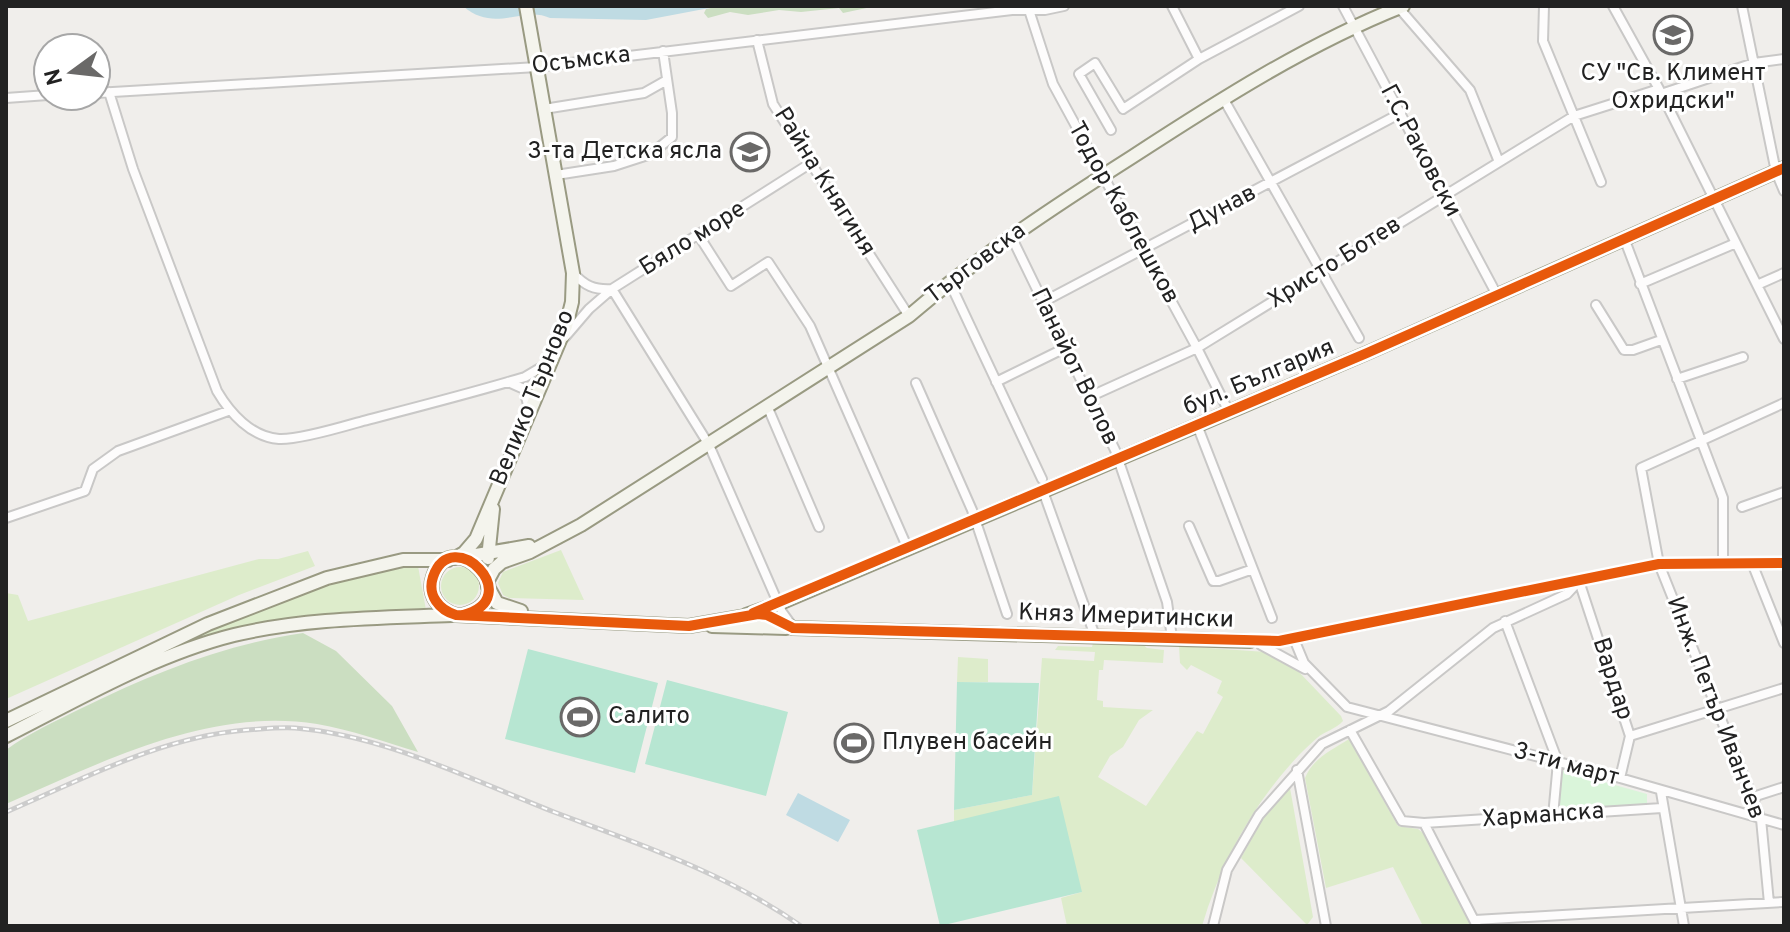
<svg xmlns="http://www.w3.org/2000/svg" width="1790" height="932" font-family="Overpass,sans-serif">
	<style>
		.grass { fill: #ddeccb }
		.forest { fill: #cbdec1 }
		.park { fill: #daf5da }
		.pitch { fill: #b7e6d2 }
		.water { fill: #bfdbe3 }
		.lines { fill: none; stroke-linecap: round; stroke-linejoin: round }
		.street-casing { stroke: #c9c8c7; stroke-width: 12 }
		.secondary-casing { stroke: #999a82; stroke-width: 16 }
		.street { stroke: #fdfcfc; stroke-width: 8 }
		.secondary { stroke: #f4f4ed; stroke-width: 12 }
		.rail-casing { stroke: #ccc; stroke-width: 5 }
		.rail { stroke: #fff; stroke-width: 2; stroke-dasharray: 6; stroke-linecap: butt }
		.cycleway-casing { stroke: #fff; stroke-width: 15 }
		.cycleway { stroke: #e8590c; stroke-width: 10 }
		.labels { text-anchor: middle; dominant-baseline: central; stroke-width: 6; stroke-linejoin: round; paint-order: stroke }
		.street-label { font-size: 24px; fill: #222; stroke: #fff }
		.poi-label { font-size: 24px; fill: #222; stroke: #fff; text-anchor: start }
	</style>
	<rect width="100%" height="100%" fill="#f0eeeb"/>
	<path class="grass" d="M561,550L584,600L509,598L503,595L498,583L503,572Z
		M308,551L315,566L239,595L6,699V593L18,595L28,621L259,559H278Z
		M418,566L426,610L270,623L52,706L6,728C36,708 76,693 109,677C198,634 320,572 418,566Z
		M441 586a19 19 0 1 1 38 0a19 19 0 1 1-38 0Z
		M1093,643L1142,644L1147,648L1164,650L1163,663L1104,660L1103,670H1099L1097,700L1103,701V707L1153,710L1139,720L1123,747L1110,756L1098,777L1146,806L1197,731L1203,734L1223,697L1217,693L1222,681L1191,665L1187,670L1180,663L1179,646L1266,652L1299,672L1341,716L1343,721C1336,729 1325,731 1317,738C1311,743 1305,749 1299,755C1253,804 1221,862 1202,926H1067L1061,898L1082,892L954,822V810L1032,795L1042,658L1094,661L1095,652L1055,650L1058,646L1092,647Z
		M958,657L988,659V682H957Z
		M1349,739L1398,826L1418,829L1423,833L1473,926H1423L1393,867L1326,888L1305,778C1313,758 1332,750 1349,739Z
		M1290,788L1313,917L1307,925L1241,858L1262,820L1286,790Z"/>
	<path class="forest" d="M720,6H876L843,13L839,8L801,12L779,10L748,15L730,12L708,18L704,13L706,9Z
		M303,633L336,651L392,706L418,752C385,742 351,730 317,724C207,707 103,762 6,804V750C29,733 56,721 82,708C154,673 223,645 303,633Z"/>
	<path class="park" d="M1561,770L1647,794V806L1558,812Z"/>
	<path class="pitch" d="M528,649L658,683L635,773L505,739Z
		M667,680L788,712L766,796L645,764Z
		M957,682L1039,683L1032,795L954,810Z
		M1059,796L1082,892L940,926L917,830Z"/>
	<path class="water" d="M463,6H720L646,20L550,18C523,5 495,34 463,6Z
		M798,793L850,820L838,842L786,815Z"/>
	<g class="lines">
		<g class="street-casing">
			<path id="street" d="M1172,6L1199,59
				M1343,6L1497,295
				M1544,6L1543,41L1601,182
				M1613,6L1659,89L1784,339
				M1742,6L1776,172L1784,191
				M1399,8L1470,90L1499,162
				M1029,10L1053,84L1197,348L1229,412
				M757,40L773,104L909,316
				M109,92L133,169L217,391C230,413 251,437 279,439C299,440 342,427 363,421C417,407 472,393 525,377L547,364
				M96,93L537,67L1012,10H1045L1064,6
				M1661,94L1754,63L1784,59
				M6,98L48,95
				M1223,98L1359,338
				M544,109L644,93L667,80
				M1111,130L1079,74L1095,63L1123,109L1199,59L1299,6
				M556,175L614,166L651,154L672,137V113L663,51
				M699,236L731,286L768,262L810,326L908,549
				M1011,236L1115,450L1167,602L1172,638
				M1624,238L1723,498V563
				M573,273C585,286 594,290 612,289
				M949,281L1042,479
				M1640,284L1736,243
				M1757,285L1784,273
				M612,289L709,445L782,612L790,623
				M1043,302L1401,113
				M1596,305L1624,350H1633L1661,340
				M565,337L589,309L612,289L811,163
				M1677,379L1743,357
				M508,382L524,389L529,409
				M996,382L1065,348
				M916,383L972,510L1007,614
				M1089,397L1197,348L1574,116L1659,89
				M768,408L819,527
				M1197,425L1272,618
				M1043,491L1095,636
				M1742,507L1784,492
				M6,518L85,491L93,469L118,451L228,411
				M1189,526L1213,581H1219L1253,569
				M1752,563L1784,643
				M1505,621L1558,762L1553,816
				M1294,639L1304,663L1347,707L1620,778L1784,825
				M1250,641L1294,639L1659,564L1784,563
				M1261,645L1305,669
				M1350,730L1402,821L1424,823L1477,926
				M1630,736L1784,688
				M1297,770L1326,926
				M1661,792L1684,926
				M1753,797L1784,787
				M1424,823L1662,808
				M1769,903L1761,819L1659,564L1641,468L1784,403
				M1475,920L1784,902
				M1213,926L1227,870L1259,815L1322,744L1389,711L1493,628L1567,594L1579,581L1630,736L1620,778"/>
		</g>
		<g class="secondary-casing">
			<path id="secondary" d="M464,557L529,546
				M455,558L464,553L476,539L566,326L572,302L573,273L526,6
				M488,558L493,509
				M487,582L494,569L502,562L530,552L581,525L909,316C979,256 1055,206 1132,157C1218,101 1307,44 1403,6
				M488,587L497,603L521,611
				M463,615C528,598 452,522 433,577C427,595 439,610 456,615L689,626L758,614L767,615L793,628L1250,641
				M746,615L778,604L1367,353L1784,168
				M712,626L786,628
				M6,721L208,624L327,578L403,560H448
				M6,736C79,699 154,655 234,635C305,618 379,618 452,615"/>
		</g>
		<use href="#street" class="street"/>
		<use href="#secondary" class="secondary"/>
		<g class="rail-casing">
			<path id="rail" d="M6,812C83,779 161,737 246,730C262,729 279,727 295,728C383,735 472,780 554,812C639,844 726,873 801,926"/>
		</g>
		<use href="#rail" class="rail"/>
		<g class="cycleway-casing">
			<path id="cycleway" d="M753,613L1367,353L1784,168
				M463,615C528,598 452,522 433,577C427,595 439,610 456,615L689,626L758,614L767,615L793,628L1279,641L1659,564L1784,563"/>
		</g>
		<use href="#cycleway" class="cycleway"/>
	</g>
	<defs>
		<g id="school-ring" transform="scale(2)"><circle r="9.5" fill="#fff" stroke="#6a6968" stroke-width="1.5"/><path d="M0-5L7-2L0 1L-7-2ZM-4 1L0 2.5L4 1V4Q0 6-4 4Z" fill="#6a6968"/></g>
		<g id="stadium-ring" transform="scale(2)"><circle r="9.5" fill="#fff" stroke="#6a6968" stroke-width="1.5"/><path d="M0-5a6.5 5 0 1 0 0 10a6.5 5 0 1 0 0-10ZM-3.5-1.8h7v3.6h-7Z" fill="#6a6968"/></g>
	</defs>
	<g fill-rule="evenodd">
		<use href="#school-ring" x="1673" y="35"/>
		<use href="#school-ring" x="750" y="152"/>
		<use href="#stadium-ring" x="580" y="717"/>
		<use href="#stadium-ring" x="854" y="743"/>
	</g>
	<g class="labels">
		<g class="street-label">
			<text transform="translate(581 61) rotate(-7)">Осъмска</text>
			<text transform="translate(1420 151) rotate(62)">Г.С.Раковски</text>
			<text transform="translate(824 182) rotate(58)">Райна Княгиня</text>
			<text transform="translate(1222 209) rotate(-28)">Дунав</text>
			<text transform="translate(1123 213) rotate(61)">Тодор Каблешков</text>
			<text transform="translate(693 239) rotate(-32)">Бяло море</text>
			<text transform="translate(1335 263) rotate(-32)">Христо Ботев</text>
			<text transform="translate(976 264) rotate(-37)">Търговска</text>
			<text transform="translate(1074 367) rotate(64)">Панайот Волов</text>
			<text transform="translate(1259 378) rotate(-23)">бул. България</text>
			<text transform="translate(533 398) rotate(-68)">Велико Търново</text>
			<text transform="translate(1126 617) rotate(2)">Княз Имеритински</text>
			<text transform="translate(1612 679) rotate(72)">Вардар</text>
			<text transform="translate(1715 708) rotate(69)">Инж. Петър Иванчев</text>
			<text transform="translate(1566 765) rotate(15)">3-ти март</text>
			<text transform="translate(1543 816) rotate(-4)">Харманска</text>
		</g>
		<g class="poi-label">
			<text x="1673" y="74" text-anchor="middle">СУ "Св. Климент<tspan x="1673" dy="28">Охридски"</tspan></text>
			<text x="722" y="152" text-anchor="end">3-та Детска ясла</text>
			<text x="608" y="717">Салито</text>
			<text x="882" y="743">Плувен басейн</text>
		</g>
	</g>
	<rect width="1790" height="932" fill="none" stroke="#222222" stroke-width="16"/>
	<g transform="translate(72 72) rotate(255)"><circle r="38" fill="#ffffff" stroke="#a7a7a7" stroke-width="2"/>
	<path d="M0-6L14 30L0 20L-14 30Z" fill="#6a6968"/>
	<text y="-12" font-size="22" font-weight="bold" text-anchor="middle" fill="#222222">N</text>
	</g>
</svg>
